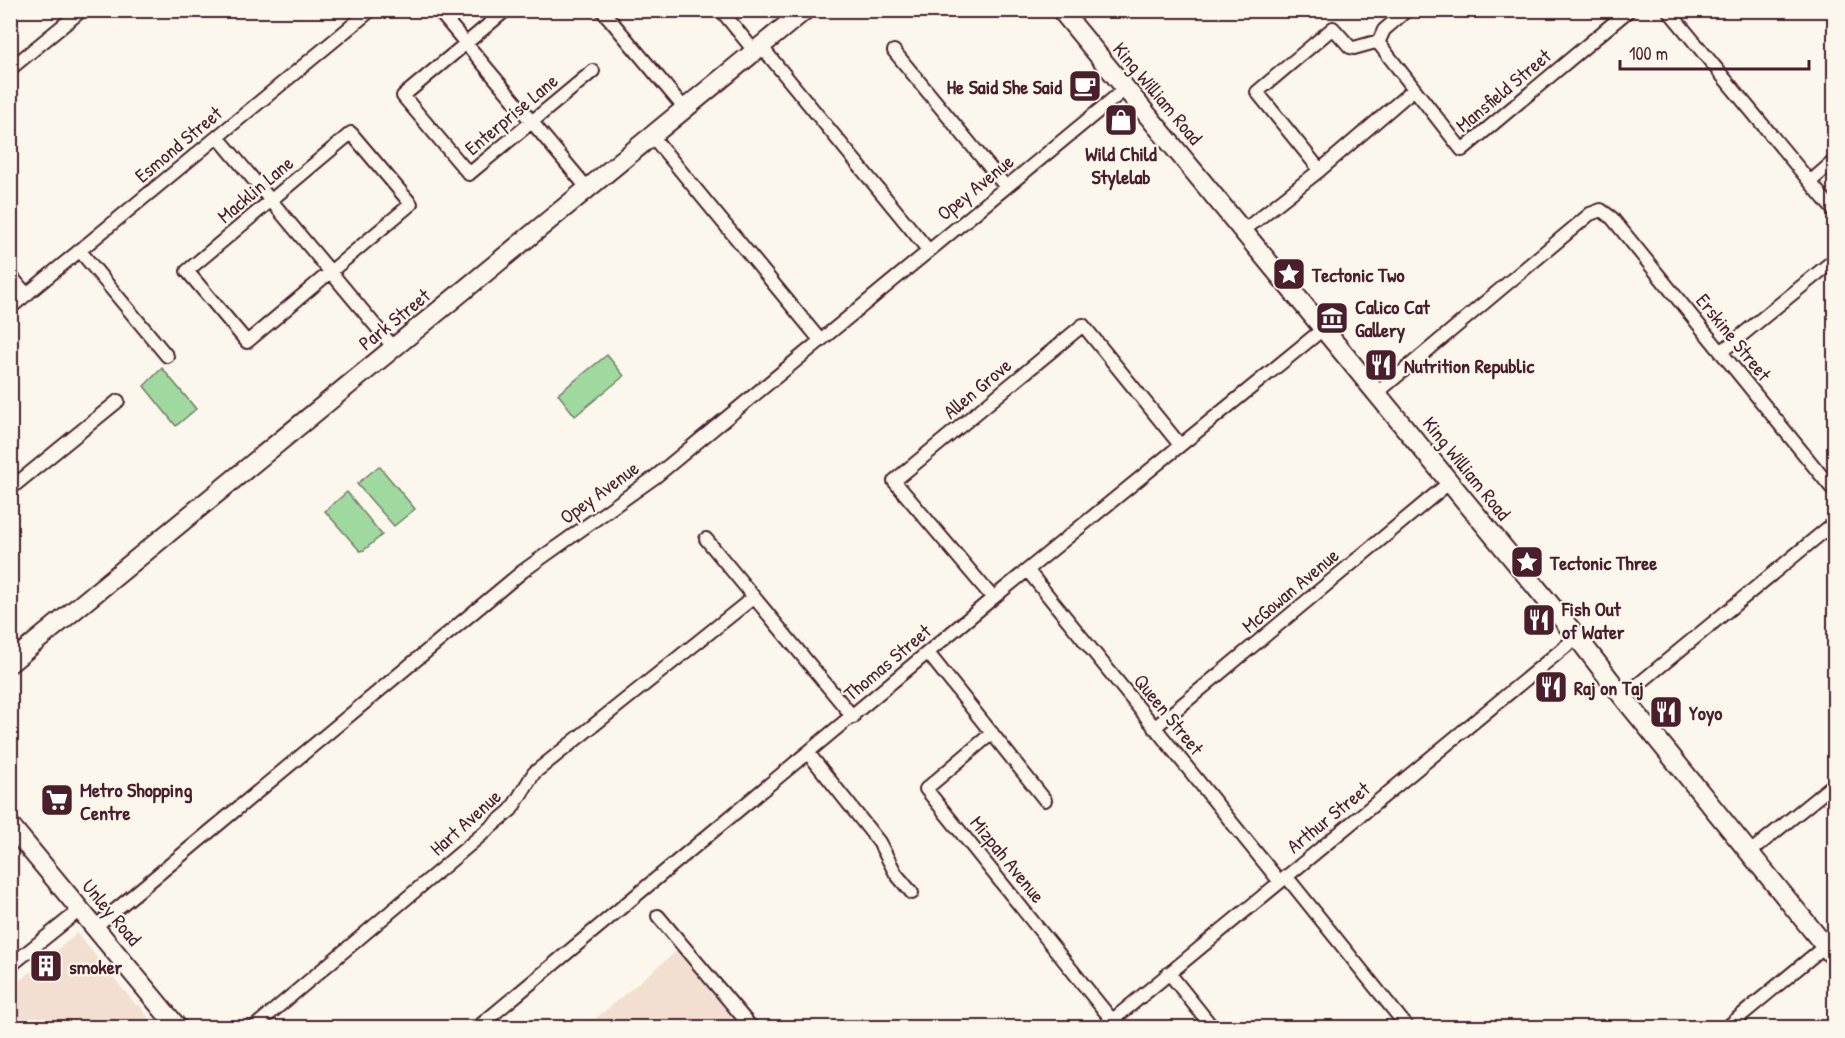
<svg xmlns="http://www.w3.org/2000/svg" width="1845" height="1038" font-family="'Patrick Hand',sans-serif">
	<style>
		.built { fill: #f2dfd1 }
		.grass { fill: #9fd99f; stroke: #747c65; stroke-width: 1.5 }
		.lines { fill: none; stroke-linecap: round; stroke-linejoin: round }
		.street-casing { stroke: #4a1f2b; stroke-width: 16 }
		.secondary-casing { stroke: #4a1f2b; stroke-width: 22 }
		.street { stroke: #fbf7ec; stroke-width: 12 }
		.secondary { stroke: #fbf7ec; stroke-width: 18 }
		.labels { text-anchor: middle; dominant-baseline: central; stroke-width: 4.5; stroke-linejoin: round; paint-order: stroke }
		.poi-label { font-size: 20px; font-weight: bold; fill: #4a1f2b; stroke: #fbf7ec; text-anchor: start }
		.street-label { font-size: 20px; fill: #4a1f2b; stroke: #fbf7ec }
	</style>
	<rect width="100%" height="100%" fill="#fbf7ec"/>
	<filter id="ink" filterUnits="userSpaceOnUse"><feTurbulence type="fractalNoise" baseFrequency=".0167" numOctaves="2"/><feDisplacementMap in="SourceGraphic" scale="12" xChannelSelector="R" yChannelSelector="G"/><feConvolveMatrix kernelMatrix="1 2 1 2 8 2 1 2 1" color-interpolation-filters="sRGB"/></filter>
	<g filter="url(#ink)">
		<path class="built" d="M77,933L136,1005L139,1004L152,1024L148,1027H11V988Z
			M677,951L741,1027H603L596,1018Z"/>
		<path class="grass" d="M607,355L624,376L575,416L558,394Z
			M162,368L196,409L176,426L144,386Z
			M379,466L415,509L394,526L357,484Z
			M347,492L382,535L364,550L360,551L325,511Z"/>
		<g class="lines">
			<g class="street-casing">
				<path id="street" d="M438,10L588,189
					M506,10L403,96L469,174L593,71
					M602,10L685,109
					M721,10L755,52
					M1407,10L1384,30L1379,41L1380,45L1462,150L1629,10
					M1668,10L1834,211
					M761,46L929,251
					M894,51L1006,187
					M10,69L82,10
					M351,133L411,204L247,342L187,271Z
					M652,136L820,340
					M218,137L394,348
					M1320,170L1257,92L1333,28L1350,47L1354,48L1379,41
					M1810,182L1834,161
					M1243,231L1320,170L1414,89
					M80,251L167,356
					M10,275L27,295
					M10,308L371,10
					M1721,352L1834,260
					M1377,393L1590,214L1601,210L1612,218L1834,491
					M10,489L118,401
					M706,539L853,717
					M1028,571L1280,882
					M993,598L894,481L1083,325L1180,445
					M928,653L1045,800
					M1623,697L1834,523
					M1154,728L1450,482
					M992,733L926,789L1112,1020
					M809,754L879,842L896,874L912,893
					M1749,853L1834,784
					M1286,876L1408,1028
					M658,916L752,1028
					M95,927L523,571L655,477L1125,89
					M10,966L81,909
					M1169,973L1213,1028
					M253,1028L511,810L534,773L754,597
					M477,1028L993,598L1323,329
					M1103,1028L1577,637
					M1726,1028L1825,946"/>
			</g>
			<g class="secondary-casing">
				<path id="secondary" d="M1061,10L1577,637L1623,697L1834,957
					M10,663L805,10
					M10,825L178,1028"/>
			</g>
			<use href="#street" class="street"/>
			<use href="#secondary" class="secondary"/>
		</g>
	</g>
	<defs>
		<g id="cafe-square" transform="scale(1.725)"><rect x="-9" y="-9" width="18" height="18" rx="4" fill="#4a1f2b" stroke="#fbf7ec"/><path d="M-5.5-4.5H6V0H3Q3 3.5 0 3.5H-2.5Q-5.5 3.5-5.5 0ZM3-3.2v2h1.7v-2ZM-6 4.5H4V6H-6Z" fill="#fff"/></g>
		<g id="shop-square" transform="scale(1.725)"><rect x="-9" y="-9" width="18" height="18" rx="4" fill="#4a1f2b" stroke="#fbf7ec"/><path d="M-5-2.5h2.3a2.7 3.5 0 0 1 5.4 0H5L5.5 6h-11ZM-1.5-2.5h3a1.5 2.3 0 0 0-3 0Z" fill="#fff"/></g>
		<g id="sight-square" transform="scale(1.725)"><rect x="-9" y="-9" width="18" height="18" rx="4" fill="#4a1f2b" stroke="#fbf7ec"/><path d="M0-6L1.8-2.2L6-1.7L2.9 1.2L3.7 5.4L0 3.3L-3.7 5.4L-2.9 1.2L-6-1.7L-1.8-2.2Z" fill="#fff"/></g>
		<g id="museum-square" transform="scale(1.725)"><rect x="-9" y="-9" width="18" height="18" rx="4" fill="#4a1f2b" stroke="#fbf7ec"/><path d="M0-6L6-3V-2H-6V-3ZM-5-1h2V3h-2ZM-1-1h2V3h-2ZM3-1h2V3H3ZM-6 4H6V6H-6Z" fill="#fff"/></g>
		<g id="restaurant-square" transform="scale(1.725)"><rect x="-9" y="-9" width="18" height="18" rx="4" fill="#4a1f2b" stroke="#fbf7ec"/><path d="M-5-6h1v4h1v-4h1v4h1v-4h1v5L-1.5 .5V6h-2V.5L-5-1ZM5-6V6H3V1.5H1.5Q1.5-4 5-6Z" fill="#fff"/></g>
		<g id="supermarket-square" transform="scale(1.725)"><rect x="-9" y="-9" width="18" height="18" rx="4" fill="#4a1f2b" stroke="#fbf7ec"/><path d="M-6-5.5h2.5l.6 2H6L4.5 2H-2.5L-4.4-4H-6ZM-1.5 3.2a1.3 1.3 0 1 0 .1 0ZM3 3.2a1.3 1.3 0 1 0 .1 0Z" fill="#fff"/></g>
		<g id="building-square" transform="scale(1.725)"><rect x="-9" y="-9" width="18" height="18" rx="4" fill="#4a1f2b" stroke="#fbf7ec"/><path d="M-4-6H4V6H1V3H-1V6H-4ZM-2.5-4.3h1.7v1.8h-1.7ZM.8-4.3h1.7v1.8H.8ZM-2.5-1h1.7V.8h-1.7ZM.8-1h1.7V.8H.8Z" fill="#fff"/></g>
	</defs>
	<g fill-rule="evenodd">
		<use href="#cafe-square" x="1085" y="86"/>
		<use href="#shop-square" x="1121" y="120"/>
		<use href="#sight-square" x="1289" y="274"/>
		<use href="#museum-square" x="1332" y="318"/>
		<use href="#restaurant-square" x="1381" y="365"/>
		<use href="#sight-square" x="1527" y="562"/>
		<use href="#restaurant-square" x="1539" y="620"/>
		<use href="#restaurant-square" x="1551" y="687"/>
		<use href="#restaurant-square" x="1666" y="712"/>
		<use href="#supermarket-square" x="57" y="800"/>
		<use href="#building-square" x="46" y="966"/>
	</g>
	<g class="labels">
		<g class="poi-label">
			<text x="1062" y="86" text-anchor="end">He Said She Said</text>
			<text x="1121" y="153" text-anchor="middle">Wild Child<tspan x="1121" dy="23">Stylelab</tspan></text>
			<text x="1312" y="274">Tectonic Two</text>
			<text x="1355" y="306">Calico Cat<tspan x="1355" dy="23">Gallery</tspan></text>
			<text x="1404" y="365">Nutrition Republic</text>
			<text x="1550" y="562">Tectonic Three</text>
			<text x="1562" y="608">Fish Out<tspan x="1562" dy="23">of Water</tspan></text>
			<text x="1574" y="687">Raj on Taj</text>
			<text x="1689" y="712">Yoyo</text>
			<text x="80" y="789">Metro Shopping<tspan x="80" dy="23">Centre</tspan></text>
			<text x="69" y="966">smoker</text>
		</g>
		<g class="street-label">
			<text transform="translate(1503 90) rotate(-40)">Mansfield Street</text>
			<text transform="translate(1158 93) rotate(50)">King William Road</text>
			<text transform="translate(511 114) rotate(-40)">Enterprise Lane</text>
			<text transform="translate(178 144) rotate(-40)">Esmond Street</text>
			<text transform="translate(975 187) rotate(-39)">Opey Avenue</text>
			<text transform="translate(255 189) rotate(-40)">Macklin Lane</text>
			<text transform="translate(394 319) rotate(-39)">Park Street</text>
			<text transform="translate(1734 337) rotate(51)">Erskine Street</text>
			<text transform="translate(977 388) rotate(-40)">Allen Grove</text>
			<text transform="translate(1467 468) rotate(51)">King William Road</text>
			<text transform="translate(599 492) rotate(-36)">Opey Avenue</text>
			<text transform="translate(1290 590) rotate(-40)">McGowan Avenue</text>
			<text transform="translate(887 662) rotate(-40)">Thomas Street</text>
			<text transform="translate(1169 714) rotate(51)">Queen Street</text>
			<text transform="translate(1328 817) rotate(-39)">Arthur Street</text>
			<text transform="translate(465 822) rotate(-42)">Hart Avenue</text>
			<text transform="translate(1008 859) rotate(51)">Mizpah Avenue</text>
			<text transform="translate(112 912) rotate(50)">Unley Road</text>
		</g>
	</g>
	<rect width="1845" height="1038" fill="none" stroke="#fbf7ec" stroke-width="36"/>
	<rect x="18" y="18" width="1809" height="1002" fill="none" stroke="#4a1f2b" stroke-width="2" filter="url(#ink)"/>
	<path d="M1620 60v9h189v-9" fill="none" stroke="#4a1f2b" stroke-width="3"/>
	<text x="1629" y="60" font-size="18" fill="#4a1f2b" stroke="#fbf7ec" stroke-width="4.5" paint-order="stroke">100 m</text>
</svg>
